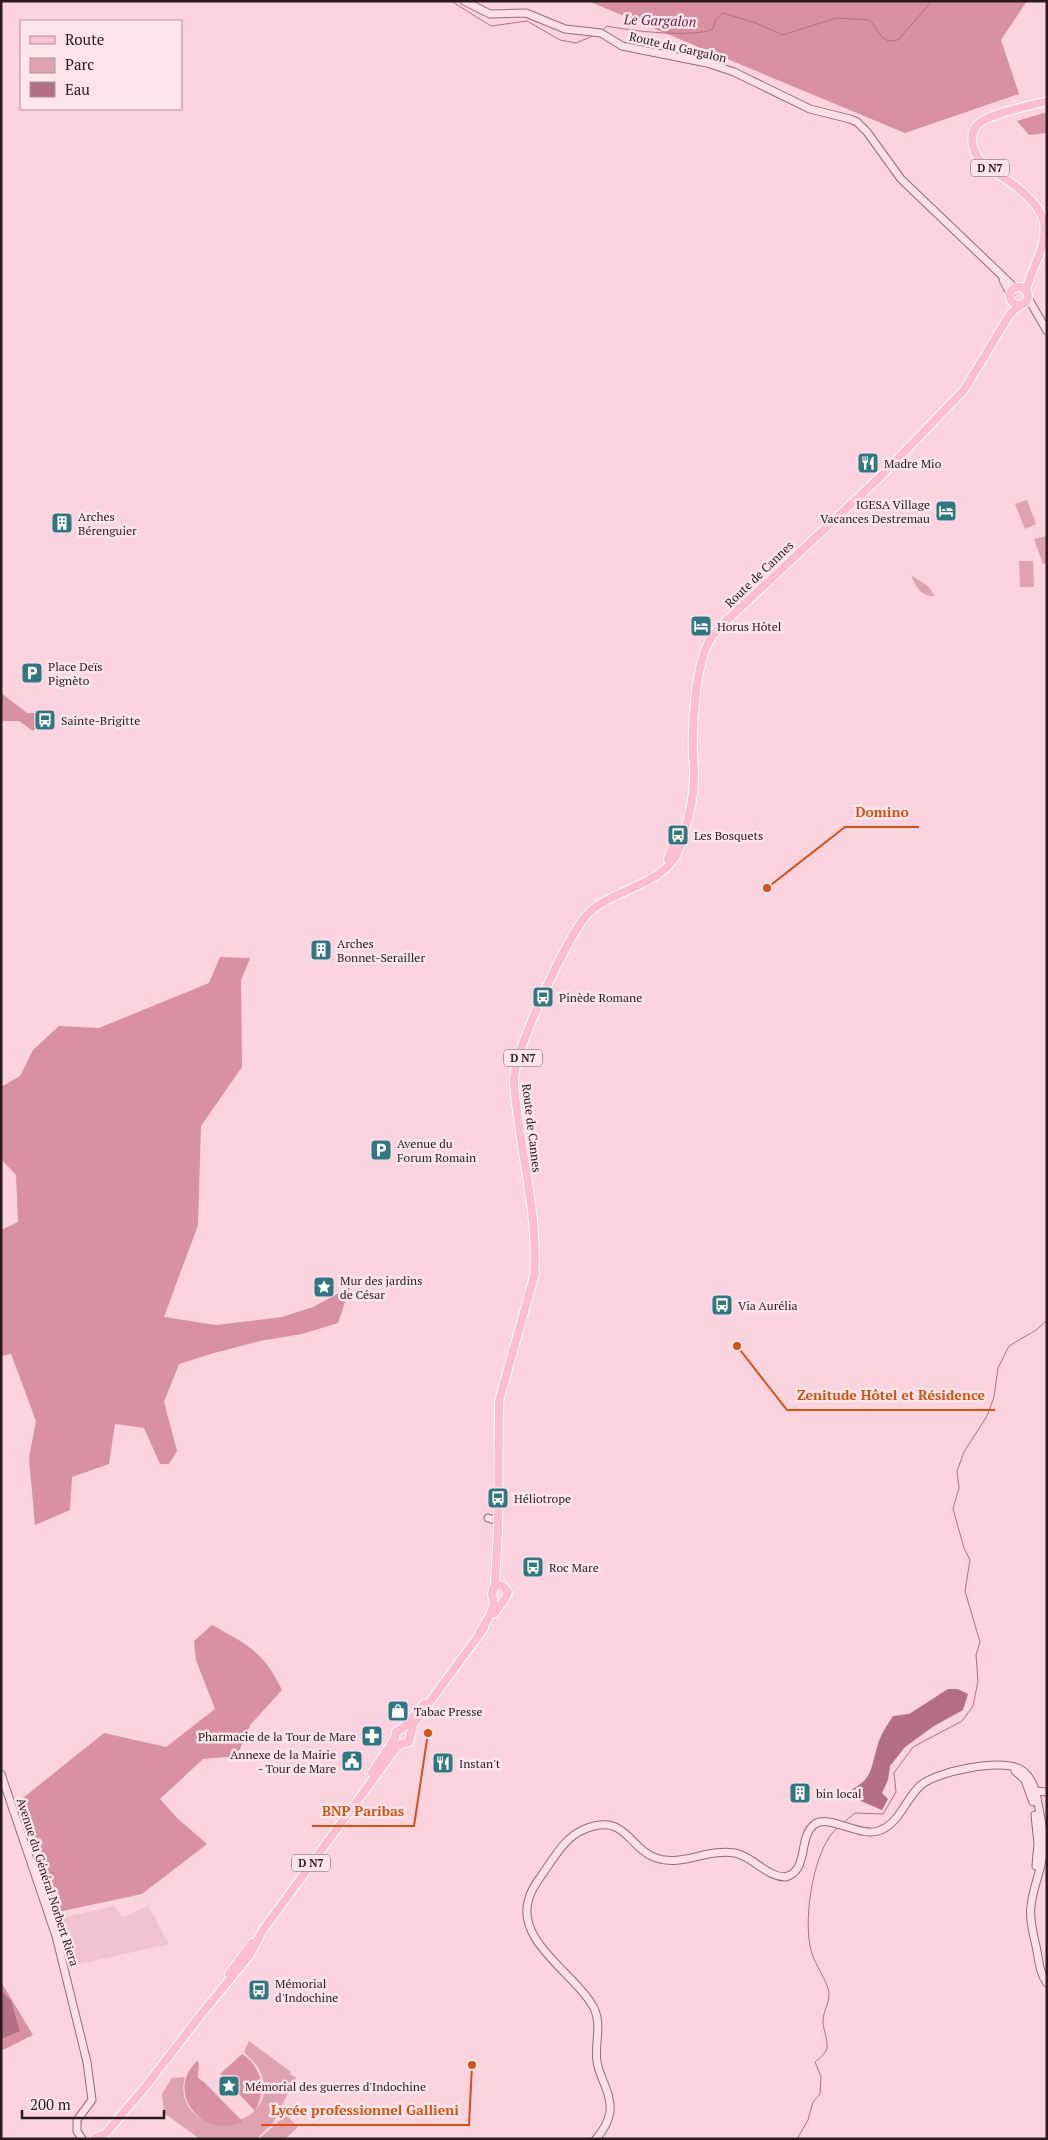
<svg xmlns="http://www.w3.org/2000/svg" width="1048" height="2140" font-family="'PT Serif',serif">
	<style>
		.built { fill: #f1c2cf }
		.green { fill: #dea2b3 }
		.forest { fill: #d990a5 }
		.water { fill: #b56f85 }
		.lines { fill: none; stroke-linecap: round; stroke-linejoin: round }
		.stream { stroke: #b56f85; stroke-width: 1 }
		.secondary-casing { stroke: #916d77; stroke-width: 9 }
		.primary-casing { stroke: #fff; stroke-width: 10 }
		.secondary { stroke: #fedfe8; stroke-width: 7 }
		.primary { stroke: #fdbed1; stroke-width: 8 }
		.labels { text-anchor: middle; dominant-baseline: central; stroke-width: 5; stroke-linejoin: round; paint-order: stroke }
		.shield { fill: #fee5ec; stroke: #69575c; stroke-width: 1 }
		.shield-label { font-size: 11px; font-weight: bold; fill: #291a1e }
		.street-label { font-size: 12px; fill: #291a1e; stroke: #fee5ec }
		.poi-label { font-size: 12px; fill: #291a1e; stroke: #fee5ec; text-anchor: start }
		.water-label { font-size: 14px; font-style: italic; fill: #6f1a3d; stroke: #fee5ec }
		.leader { fill: none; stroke: #d5530e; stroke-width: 2 }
		.callout-dot { fill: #d5530e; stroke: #fee5ec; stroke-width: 2 }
		.callout-label { font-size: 14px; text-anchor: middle; font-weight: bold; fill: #d5530e; stroke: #fee5ec; stroke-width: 5; stroke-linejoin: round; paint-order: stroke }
	</style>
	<rect width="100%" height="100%" fill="#fcd3de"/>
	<path class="built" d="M114,1906L122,1917L148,1906L169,1944L70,1966L57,1919Z"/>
	<path class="green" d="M1027,500L1036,524L1025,529L1015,504Z
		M1046,536L1047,563L1043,564L1034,539Z
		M1019,561H1033L1034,587H1020Z
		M911,575L928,586L935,596C920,596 917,588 911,575Z
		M249,2041L291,2072L290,2074L296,2078L272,2124L256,2139H200L164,2113L162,2094L172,2078L185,2077C182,2087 183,2097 188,2106C209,2140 280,2120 261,2073C257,2064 250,2059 244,2052Z
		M286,2115L298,2127L285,2139H263L261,2137Z"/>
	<path class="forest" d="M588,1H1027L1001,40L1019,94L905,133Z
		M1047,112V133L1029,135L1017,121Z
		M1,693L27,713H42L40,724L33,731L19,721H1Z
		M220,957L250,958L241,980L242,1067L201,1126L198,1225L164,1317L216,1325L282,1317L313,1307L350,1287L338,1323L302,1334L260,1341L214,1353L179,1364L164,1402L177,1451L169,1464H160L144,1428L115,1424L109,1464L72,1477L70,1510L35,1525L29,1458L36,1421L11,1354L1,1356V1230L18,1222L16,1175L1,1159V1087L20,1076L33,1050L59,1026L99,1028L209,983Z
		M212,1625C248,1645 264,1652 282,1690L250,1725L237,1756L203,1759L160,1799L177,1818L207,1844L142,1894L53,1913L18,1802L104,1733L166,1747L215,1709L196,1660L194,1641Z
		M1,1982L33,2035L1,2051Z
		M242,2054C262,2067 267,2090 255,2111L220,2074Z
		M197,2061L199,2063L198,2078L204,2082L243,2122C202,2140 164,2092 197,2061Z"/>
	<path class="water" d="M948,1689H958L968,1694L963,1710L934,1726L905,1747L890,1766L888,1780L882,1793L888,1799L882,1810L844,1794C874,1778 869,1774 878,1744C881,1734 887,1725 893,1716L909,1714Z
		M1,1990L11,2001L20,2031L1,2039Z"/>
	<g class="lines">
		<path class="stream" d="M451,1L491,26L527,21L560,40L576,43L595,35
			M603,30L607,26C630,31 693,38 713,29L716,19L723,13L756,23L783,35L836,18L870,20L882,37L888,41L898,40L932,1
			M843,1823L855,1813L883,1814L896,1792L894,1773L913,1747L962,1721L973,1706L978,1681L976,1655L980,1642L965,1591L970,1560L964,1548L953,1509L959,1488L957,1471L964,1452L987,1416L994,1397L998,1368L1009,1346L1036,1330L1047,1320
			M797,2139L808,2120L813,2102L820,2094L821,2077L815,2062C819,2058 826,2054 827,2048C828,2039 823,2030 823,2021C823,2010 832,2000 828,1988C823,1974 813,1962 810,1946C804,1916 813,1848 838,1827"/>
		<g class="secondary-casing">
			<path id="secondary" d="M464,1L490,14L526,13L565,29L601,33L622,46L707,63L734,72L810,109L850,119L857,122L867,132L901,179L1015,288
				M1003,280L1011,295
				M1028,298L1047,331
				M488,1518L498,1521
				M1015,1771L1025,1780L1033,1802
				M1,1774L56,1936L87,2062L92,2100L77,2120V2131L82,2139
				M1033,1795L1035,1791L1047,1792
				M1035,1815L1038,1843L1036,1866
				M596,2139C603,2131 608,2123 610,2112C612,2094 600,2079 597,2062C594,2041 604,2022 591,2003C572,1972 515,1940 529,1898C532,1887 540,1878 546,1869C557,1853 567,1836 585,1829C626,1813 627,1847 656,1858C682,1867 708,1848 735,1853C754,1857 765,1876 785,1877C810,1871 797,1837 815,1824C830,1814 861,1839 881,1830C900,1822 906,1798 921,1785C938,1771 999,1759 1020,1769C1030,1775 1035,1787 1037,1798C1040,1814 1044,1830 1044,1846C1043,1867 1033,1886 1031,1906C1029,1921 1034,1936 1037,1951C1039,1962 1040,1974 1047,1983"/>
		</g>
		<g class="primary-casing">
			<path id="primary" d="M1010 296a9 9 0 1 1 18 0a9 9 0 1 1-18 0Z
				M1026,291C1031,267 1048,248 1044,222C1038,199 1012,184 994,171C989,167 983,164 979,159C971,148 968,130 981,122C996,112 1029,106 1047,101
				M668,859L678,833
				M534,1278C538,1229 527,1180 520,1132C518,1115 514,1096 514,1079C515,1049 565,942 585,917C610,887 667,888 680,846C687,824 694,800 694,776C695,769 693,761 693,754C692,724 695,664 711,638C714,633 719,629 723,624L881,476L964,390L1010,314L1020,305
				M493,1588L499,1585L503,1586L508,1592C507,1599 499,1605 495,1613
				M480,1632L490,1615L494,1604L492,1594L495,1583L498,1530L499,1401L535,1273
				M372,1773L395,1738L396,1732L403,1728L424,1704
				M229,1974L252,1943
				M95,2138L106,2133L146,2086L199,2017L249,1956L263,1930L393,1752L401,1744L409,1742L413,1725L484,1628"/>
		</g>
		<use href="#secondary" class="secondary"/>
		<use href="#primary" class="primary"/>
	</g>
	<defs>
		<g id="restaurant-square" transform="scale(1.125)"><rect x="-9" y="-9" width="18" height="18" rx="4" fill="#307782" stroke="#fee5ec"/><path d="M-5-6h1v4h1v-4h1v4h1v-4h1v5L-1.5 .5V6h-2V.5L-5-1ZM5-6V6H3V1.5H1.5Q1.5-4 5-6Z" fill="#fff"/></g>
		<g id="hotel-square" transform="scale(1.125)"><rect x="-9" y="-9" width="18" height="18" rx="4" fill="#307782" stroke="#fee5ec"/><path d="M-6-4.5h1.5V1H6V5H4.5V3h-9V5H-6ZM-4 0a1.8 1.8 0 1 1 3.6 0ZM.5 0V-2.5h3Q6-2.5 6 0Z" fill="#fff"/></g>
		<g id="building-square" transform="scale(1.125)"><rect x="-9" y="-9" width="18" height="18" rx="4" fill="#307782" stroke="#fee5ec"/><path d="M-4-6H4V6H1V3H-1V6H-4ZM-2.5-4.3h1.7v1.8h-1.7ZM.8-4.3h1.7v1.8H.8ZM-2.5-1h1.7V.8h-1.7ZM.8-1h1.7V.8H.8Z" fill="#fff"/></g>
		<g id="parking-square" transform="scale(1.125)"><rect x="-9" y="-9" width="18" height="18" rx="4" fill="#307782" stroke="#fee5ec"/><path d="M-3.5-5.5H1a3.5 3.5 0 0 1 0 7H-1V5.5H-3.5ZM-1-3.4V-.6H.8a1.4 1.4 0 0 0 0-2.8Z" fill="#fff"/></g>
		<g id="bus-square" transform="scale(1.125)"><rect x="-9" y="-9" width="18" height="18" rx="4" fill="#307782" stroke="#fee5ec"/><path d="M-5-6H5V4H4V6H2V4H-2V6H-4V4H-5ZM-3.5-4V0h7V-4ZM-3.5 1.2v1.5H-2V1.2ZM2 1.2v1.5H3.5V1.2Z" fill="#fff"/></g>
		<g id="sight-square" transform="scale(1.125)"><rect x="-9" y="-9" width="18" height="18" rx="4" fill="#307782" stroke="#fee5ec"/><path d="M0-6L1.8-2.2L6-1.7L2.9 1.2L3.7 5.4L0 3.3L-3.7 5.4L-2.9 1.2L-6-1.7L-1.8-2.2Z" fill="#fff"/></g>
		<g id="shop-square" transform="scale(1.125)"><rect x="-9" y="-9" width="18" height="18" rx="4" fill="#307782" stroke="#fee5ec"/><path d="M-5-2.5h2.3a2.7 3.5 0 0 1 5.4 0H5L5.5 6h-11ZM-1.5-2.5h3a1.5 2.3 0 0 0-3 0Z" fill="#fff"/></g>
		<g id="pharmacy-square" transform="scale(1.125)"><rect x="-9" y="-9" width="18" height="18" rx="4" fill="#307782" stroke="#fee5ec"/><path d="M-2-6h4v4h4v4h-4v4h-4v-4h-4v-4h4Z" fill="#fff"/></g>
		<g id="civic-square" transform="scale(1.125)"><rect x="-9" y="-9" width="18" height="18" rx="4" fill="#307782" stroke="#fee5ec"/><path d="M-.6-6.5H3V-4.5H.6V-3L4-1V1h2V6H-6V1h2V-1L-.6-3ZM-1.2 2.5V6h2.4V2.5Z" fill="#fff"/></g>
	</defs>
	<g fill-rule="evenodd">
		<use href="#restaurant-square" x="868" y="463"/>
		<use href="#hotel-square" x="946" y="511"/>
		<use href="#building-square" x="62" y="523"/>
		<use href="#hotel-square" x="701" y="626"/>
		<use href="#parking-square" x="32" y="673"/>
		<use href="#bus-square" x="45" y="720"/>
		<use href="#bus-square" x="678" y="835"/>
		<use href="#building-square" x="321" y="950"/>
		<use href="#bus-square" x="543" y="997"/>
		<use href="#parking-square" x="381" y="1150"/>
		<use href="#sight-square" x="324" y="1287"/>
		<use href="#bus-square" x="722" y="1305"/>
		<use href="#bus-square" x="498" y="1498"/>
		<use href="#bus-square" x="533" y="1567"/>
		<use href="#shop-square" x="398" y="1711"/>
		<use href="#pharmacy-square" x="372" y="1736"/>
		<use href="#civic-square" x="352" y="1761"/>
		<use href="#restaurant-square" x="443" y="1763"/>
		<use href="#building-square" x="800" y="1793"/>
		<use href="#bus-square" x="259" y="1990"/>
		<use href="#sight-square" x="229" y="2086"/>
	</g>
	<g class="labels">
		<g class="shield">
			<rect x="971" y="159.5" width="38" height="17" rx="4"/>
			<rect x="504" y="1049.5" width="38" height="17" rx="4"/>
			<rect x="292" y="1854.5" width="38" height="17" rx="4"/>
		</g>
		<g class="shield-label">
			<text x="990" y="168">D N7</text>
			<text x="523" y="1058">D N7</text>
			<text x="311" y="1863">D N7</text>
		</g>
		<g class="street-label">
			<text transform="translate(678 47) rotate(13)">Route du Gargalon</text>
			<text transform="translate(759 574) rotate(-44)">Route de Cannes</text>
			<text transform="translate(532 1128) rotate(83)">Route de Cannes</text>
			<text transform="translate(48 1882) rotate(72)">Avenue du Général Norbert Riera</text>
		</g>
		<g class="poi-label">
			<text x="884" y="463">Madre Mio</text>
			<text x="930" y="504" text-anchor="end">IGESA Village<tspan x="930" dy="14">Vacances Destremau</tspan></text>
			<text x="78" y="516">Arches<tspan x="78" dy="14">Bérenguier</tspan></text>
			<text x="717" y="626">Horus Hôtel</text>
			<text x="48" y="666">Place Deïs<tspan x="48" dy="14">Pignèto</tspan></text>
			<text x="61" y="720">Sainte-Brigitte</text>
			<text x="694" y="835">Les Bosquets</text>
			<text x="337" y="943">Arches<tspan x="337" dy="14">Bonnet-Serailler</tspan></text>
			<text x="559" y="997">Pinède Romane</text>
			<text x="397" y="1143">Avenue du<tspan x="397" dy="14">Forum Romain</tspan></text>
			<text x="340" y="1280">Mur des jardins<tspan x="340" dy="14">de César</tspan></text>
			<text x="738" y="1305">Via Aurélia</text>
			<text x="514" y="1498">Héliotrope</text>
			<text x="549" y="1567">Roc Mare</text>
			<text x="414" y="1711">Tabac Presse</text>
			<text x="356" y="1736" text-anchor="end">Pharmacie de la Tour de Mare</text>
			<text x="336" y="1754" text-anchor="end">Annexe de la Mairie<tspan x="336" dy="14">- Tour de Mare</tspan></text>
			<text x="459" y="1763">Instan't</text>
			<text x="816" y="1793">bin local</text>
			<text x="275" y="1983">Mémorial<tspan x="275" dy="14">d'Indochine</tspan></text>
			<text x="245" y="2086">Mémorial des guerres d'Indochine</text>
		</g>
		<g class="water-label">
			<text transform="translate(660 20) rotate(2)">Le Gargalon</text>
		</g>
	</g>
	<path class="leader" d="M767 888L845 827H919M737 1346L787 1410H995M428 1733L414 1826H312M472 2065L469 2125H261"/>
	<g class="callout-dot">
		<circle cx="767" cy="888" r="5"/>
		<circle cx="737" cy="1346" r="5"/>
		<circle cx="428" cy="1733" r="5"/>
		<circle cx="472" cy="2065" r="5"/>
	</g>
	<g class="callout-label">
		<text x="882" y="817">Domino</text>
		<text x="891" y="1400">Zenitude Hôtel et Résidence</text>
		<text x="363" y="1816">BNP Paribas</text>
		<text x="365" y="2115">Lycée professionnel Gallieni</text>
	</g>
	<rect width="1048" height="2140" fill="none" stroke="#291a1e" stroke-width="5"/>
	<rect x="20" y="20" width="162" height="90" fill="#fee5ec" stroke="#a9949a"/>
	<rect x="30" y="36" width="25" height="8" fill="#fdbed1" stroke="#a9949a"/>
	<text x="65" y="45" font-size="15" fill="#291a1e">Route</text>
	<rect x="30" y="58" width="25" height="15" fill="#dea2b3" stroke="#a9949a"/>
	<text x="65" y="70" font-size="15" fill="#291a1e">Parc</text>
	<rect x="30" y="82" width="25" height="15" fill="#b56f85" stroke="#a9949a"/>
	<text x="65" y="95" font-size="15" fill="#291a1e">Eau</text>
	<path d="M22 2110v8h142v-8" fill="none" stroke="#291a1e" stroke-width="2.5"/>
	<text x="30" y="2110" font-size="15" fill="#291a1e" stroke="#fee5ec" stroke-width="4" paint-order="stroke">200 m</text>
</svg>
